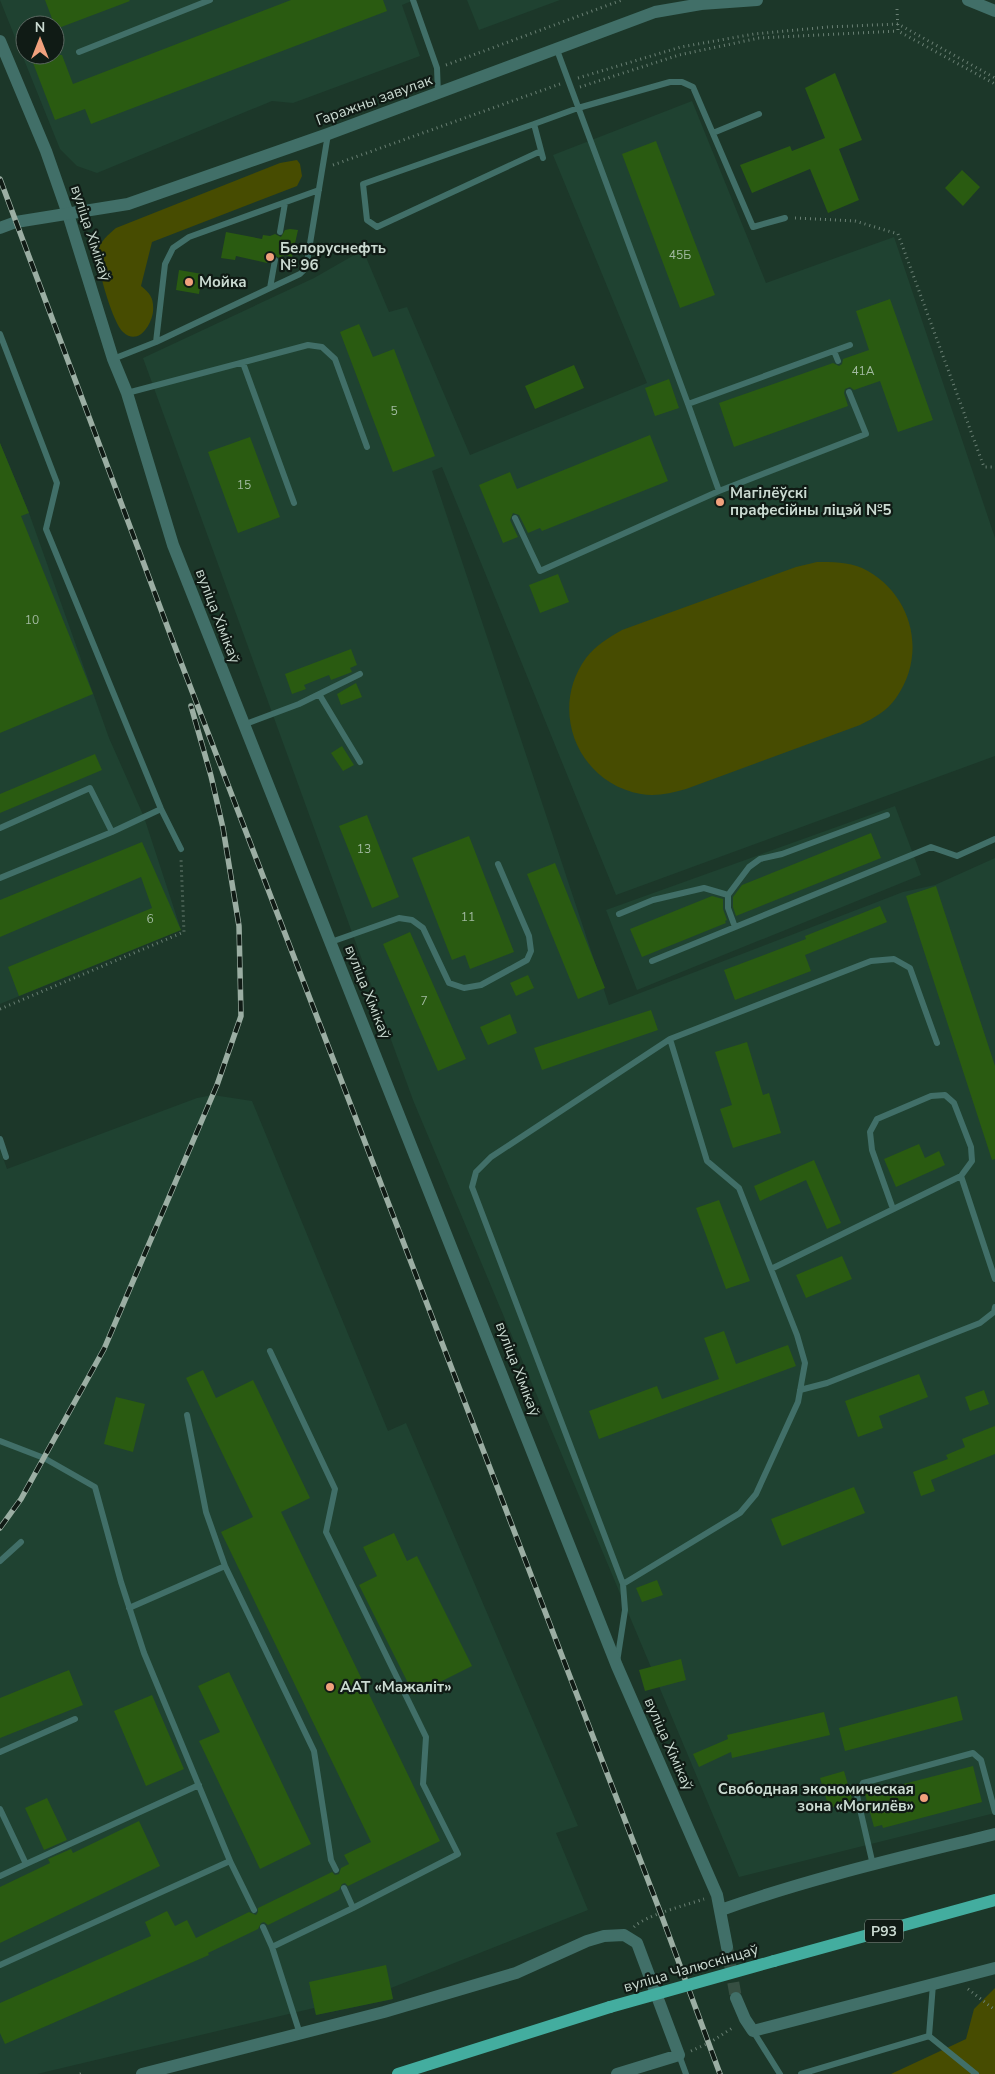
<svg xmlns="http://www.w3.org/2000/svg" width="995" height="2074" font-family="'Nunito Sans',sans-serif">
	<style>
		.built { fill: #1f4231; fill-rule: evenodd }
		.green { fill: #474c01 }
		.building { fill: #2a5b11 }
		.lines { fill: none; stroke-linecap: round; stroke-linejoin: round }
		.minor-tunnel { stroke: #364f42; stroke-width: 12; stroke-dasharray: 12 6; stroke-linecap: butt }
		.path { stroke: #697f73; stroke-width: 3; stroke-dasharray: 1 4; stroke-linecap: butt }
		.service { stroke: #416f68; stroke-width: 6 }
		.minor { stroke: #416f68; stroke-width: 12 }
		.tertiary { stroke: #416f68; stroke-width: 12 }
		.primary { stroke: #43ad9f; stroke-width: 12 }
		.rail-casing { stroke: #9baea3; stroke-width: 5.5 }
		.rail { stroke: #101b15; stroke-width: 4; stroke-dasharray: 11; stroke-linecap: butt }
		.primary-bridge { stroke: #43ad9f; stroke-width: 12 }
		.poi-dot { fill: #f1a17d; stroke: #101b15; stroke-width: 2 }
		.labels { text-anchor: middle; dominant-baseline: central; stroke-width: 4.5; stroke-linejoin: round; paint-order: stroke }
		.number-label { font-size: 12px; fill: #a2baa1 }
		.shield { fill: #101b15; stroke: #92a199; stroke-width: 1 }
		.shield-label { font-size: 14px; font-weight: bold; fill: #cadad1 }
		.street-label { font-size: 15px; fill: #cadad1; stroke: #101b15 }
		.poi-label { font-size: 15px; font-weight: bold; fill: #cadad1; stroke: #101b15; text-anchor: start }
	</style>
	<rect width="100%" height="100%" fill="#1c3729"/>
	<path class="built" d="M0,0H414L402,5L420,56L293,103L272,101L97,173L77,166L60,149ZM25,25H55V55H25Z
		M467,0H560L479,30Z
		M692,101L766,283L894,237L995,538V756L616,895L442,467L432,471L609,1005L903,892L935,885L995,858V1813L739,1877L413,1100L143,358L314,278L363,250L389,312L407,307L470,455L647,383L553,155Z
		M0,443L29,513L109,738L144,817L181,930L0,1004Z
		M895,806L921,875L637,990L606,910Z
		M213,1095L252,1101L388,1431L406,1423L578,1826L556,1833L588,1910L391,1988L393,1999L316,2015L314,2008L37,2074H0V1149L7,1169L197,1098Z"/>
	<path class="green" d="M297,160L300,164L302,176L297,186L152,242L141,286C151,294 154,299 153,312C151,326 138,346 123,332C113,323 96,266 98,252C100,241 108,235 116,228L280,163Z
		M817,562C832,562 848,562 862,568C912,592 928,653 896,698C887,711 874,718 860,725L686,789C671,793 656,797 641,794C578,783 548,710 586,658C595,646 608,638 622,630L796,567Z
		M995,1988V2074H891L966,2039L974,2009Z"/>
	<path class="building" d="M45,0H129L130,1L56,29Z
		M291,0H383L387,11L91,124L85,109L55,120L30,55H62L73,84Z
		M835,73L862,140L839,149L859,200L828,213L810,169L752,193L740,165L790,146L792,151L825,138L805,88Z
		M656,141L715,295L680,308L622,154Z
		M962,170L980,187L963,206L945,188Z
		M290,229L298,230L292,257L285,255L279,258L274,255L267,263L236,256L235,260L221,258L226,232L262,239L263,235L270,236L275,234L281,237L285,230Z
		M179,270L202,274L199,294L176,290Z
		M890,299L933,420L898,432L880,381L854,390L850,387L845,389L844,393L848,406L734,447L719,403L833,363L839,366L842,364L843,359L869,350L856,311Z
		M359,324L373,357L394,349L435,456L393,472L340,332Z
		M574,365L584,388L535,409L525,386Z
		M669,379L679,408L655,416L645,388Z
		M650,435L668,481L542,531L540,528L528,533L519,515L513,513L510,520L518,537L503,543L479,485L510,472L517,489Z
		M250,437L280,517L238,533L208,452Z
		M0,443L29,513L21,516L93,694L0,733Z
		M558,574L569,602L540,613L529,585Z
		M351,649L357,665L350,668L352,672L331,680L329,675L304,685L306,689L292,694L285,674Z
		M356,683L362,697L341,705L337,694Z
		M342,746L354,765L343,771L331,753Z
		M95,754L102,770L0,813V794Z
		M367,815L399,897L372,908L339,826Z
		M871,833L881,858L736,916L733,907V897L742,885Z
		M469,836L514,952L470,969L465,955L452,960L412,858Z
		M142,842L181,930L19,996L8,967L152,908L141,877L0,937V900Z
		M555,863L605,988L578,999L527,874Z
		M936,886L995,1066V1159L992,1160L906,896Z
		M712,896L723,899V909L727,920L725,921L726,923L642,957L630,929Z
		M880,906L887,922L805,955L811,971L735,1000L724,970L806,939L805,936Z
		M410,932L466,1059L438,1071L383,944Z
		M528,975L534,988L516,996L510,983Z
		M651,1010L658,1030L542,1070L534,1048Z
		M510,1014L517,1033L488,1045L480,1027Z
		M747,1042L763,1095L769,1093L781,1133L733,1148L720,1109L732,1105L715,1052Z
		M919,1144L925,1158L939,1151L945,1165L896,1187L884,1159Z
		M814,1160L841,1223L827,1229L806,1180L760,1201L754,1186Z
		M719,1200L750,1281L726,1289L696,1208Z
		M842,1256L852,1279L806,1298L796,1275Z
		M724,1331L736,1364L788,1345L796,1366L599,1439L589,1411L657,1386L662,1399L719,1379L704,1338Z
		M203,1370L216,1398L253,1380L310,1498L281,1512L440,1841L348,1886L345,1883L342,1884L339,1890L268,1925L264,1922L261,1923L258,1929L208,1953L209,1955L5,2044L0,2033V2003L151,1936L145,1922L167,1911L175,1926L187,1920L196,1938L249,1912L256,1915L258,1912V1908L332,1872L335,1875L339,1874L341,1868L349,1864L344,1855L371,1842L221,1532L253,1517L186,1378Z
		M919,1374L928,1397L879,1416L883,1428L858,1437L845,1401Z
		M984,1390L989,1404L970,1411L965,1397Z
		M116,1397L145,1404L133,1452L104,1444Z
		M995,1426V1454L931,1480L935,1491L921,1496L913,1472L948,1459L946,1455L965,1447L962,1439Z
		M854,1487L865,1513L782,1546L771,1519Z
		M394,1533L407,1561L417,1556L472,1666L414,1695L359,1585L377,1576L363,1547Z
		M657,1580L663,1595L642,1602L636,1588Z
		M681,1659L686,1680L645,1691L639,1670Z
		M69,1670L83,1705L0,1738V1698Z
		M229,1672L311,1844L260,1869L199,1741L220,1732L198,1686Z
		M152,1695L184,1769L146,1786L114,1711Z
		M957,1696L963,1720L845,1751L839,1728Z
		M824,1712L830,1735L732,1758L731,1752L699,1767L693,1754L728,1739L727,1735Z
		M973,1766L982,1802L883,1828L882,1825L874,1827L865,1794Z
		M844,1771L853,1802L829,1808L820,1778Z
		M47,1798L67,1840L44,1850L25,1808Z
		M139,1821L160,1866L0,1943V1887L50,1863L48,1859L71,1849L73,1853Z
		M386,1965L393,1999L316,2015L309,1982Z"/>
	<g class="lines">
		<path class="minor-tunnel" d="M727,1947L736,1998"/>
		<path class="path" d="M897,9L898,31L995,84
			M446,65L622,0
			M578,78L681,47L754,34L828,27L898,24L995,78
			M580,87L679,55L759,38L898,31
			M333,165L560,84
			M795,218L855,221L898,234L984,467H995
			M0,1009L184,932L181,859
			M634,1927C646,1915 687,1905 704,1899
			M968,1989L995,2010
			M691,2051L709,2043L734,2027
			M80,2074L82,2073"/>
		<path class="service" d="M413,0L437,68L438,94
			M557,50L688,404L719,491
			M79,52L210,0
			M534,124L363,184L367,220L377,227L541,151
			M713,133L759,114
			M543,158L534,124L578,108L670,82H682L693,87L753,227L785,218
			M280,232L285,203
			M270,288L300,274L306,268L328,134
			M0,334L57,483L46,529L161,809L181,849
			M156,342L165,264L173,248L189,237L319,190
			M834,351L838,361
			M113,359L156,342L270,288L275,260
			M243,363L294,503
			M127,393L308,345L322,347L335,359L367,447
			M688,404L850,345
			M515,518L540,571L719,491L866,434L849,392
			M319,694L360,762
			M243,725L299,704L360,674
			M0,828L90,788L112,832
			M0,878L112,832L161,809
			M619,914L653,900L704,888L728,895
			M735,927L728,908V895L749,867L760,859L782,854L887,815
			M331,942L399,918L412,920L423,928L449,983L464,988L481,985L527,960L531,951L529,936L498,864
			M652,961L931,847L957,856L995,839
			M0,1139L6,1157
			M961,1176L995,1279
			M771,1269L961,1176L972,1161L971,1147L954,1103L945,1095L931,1096L877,1119L870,1132L872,1150L893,1209
			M270,1351L335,1489L326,1532L426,1737L423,1784L458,1854L353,1908
			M800,1390L827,1383L980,1323L994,1312L995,1307
			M187,1415L206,1512L225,1566
			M0,1441L44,1458L95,1487L121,1582L144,1653L230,1861L0,1965
			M0,1561L21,1542
			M623,1584L740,1513L756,1494L798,1402L805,1363L797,1335L739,1188L707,1161L670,1039
			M129,1608L225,1566L314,1751L331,1860L336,1870
			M617,1662L625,1610L623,1584L472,1187L476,1172L491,1157L670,1039L871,961L894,959L910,968L937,1043
			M0,1752L75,1719
			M0,1809L26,1864L199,1785
			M230,1861L254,1910
			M873,1865L857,1796L863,1783L973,1753L981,1760L995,1812
			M0,1876L26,1864
			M263,1927L272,1947L300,2034
			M272,1947L353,1908L344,1888
			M933,1984L929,2036L976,2074
			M753,2031L780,2074
			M679,2055L686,2074
			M801,2074L929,2036"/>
		<path class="minor" d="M0,41L46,151L68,214L113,359L127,393L173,545L617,1666L717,1895L727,1947
			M721,1910C810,1878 903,1857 995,1834
			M736,1998L745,2019L753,2031L995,1968
			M142,2074L384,2012L516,1973L587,1941L604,1936L624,1935L637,1943L679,2055L617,2074"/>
		<path class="tertiary" d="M968,0L995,11
			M0,228L16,222L128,204L328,134L655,12L701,4L757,0"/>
		<path class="primary" d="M774,1961L995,1900
			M398,2074L610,2007"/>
		<g class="rail-casing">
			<path id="rail" d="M0,179L172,639L661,1914L720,2074
				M0,1528L21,1499L104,1349L217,1085L241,1016L239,926L223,828L211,776L191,706"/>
		</g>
		<use href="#rail" class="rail"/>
		<path class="primary-bridge" d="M610,2007L774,1961"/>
	</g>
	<g class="poi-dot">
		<circle cx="270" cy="257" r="5"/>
		<circle cx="189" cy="282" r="5"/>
		<circle cx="720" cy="502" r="5"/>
		<circle cx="330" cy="1687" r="5"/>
		<circle cx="924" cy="1798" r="5"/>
	</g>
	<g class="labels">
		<g class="number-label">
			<text x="680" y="255">45Б</text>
			<text x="863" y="371">41А</text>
			<text x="394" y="411">5</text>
			<text x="244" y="485">15</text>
			<text x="32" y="620">10</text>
			<text x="364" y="849">13</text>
			<text x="468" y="917">11</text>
			<text x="150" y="919">6</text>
			<text x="424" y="1001">7</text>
		</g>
		<rect class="shield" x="865" y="1919.5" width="38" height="23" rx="4"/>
		<g class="shield-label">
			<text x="884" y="1931">Р93</text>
		</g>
		<g class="street-label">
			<text transform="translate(374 100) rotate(-20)">Гаражны завулак</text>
			<text transform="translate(91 233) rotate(72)">вуліца Хімікаў</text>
			<text transform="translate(218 616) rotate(69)">вуліца Хімікаў</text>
			<text transform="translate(368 992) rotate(68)">вуліца Хімікаў</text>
			<text transform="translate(518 1369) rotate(69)">вуліца Хімікаў</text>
			<text transform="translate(669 1744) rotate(66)">вуліца Хімікаў</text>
			<text transform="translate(691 1968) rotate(-16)">вуліца Чалюскінцаў</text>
		</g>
		<g class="poi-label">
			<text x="280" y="248">Белоруснефть<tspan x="280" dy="17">№ 96</tspan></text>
			<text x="199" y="282">Мойка</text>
			<text x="730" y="493">Магілёўскі<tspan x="730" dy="17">прафесійны ліцэй №5</tspan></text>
			<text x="340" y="1687">ААТ «Мажаліт»</text>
			<text x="914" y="1789" text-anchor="end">Свободная экономическая<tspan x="914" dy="17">зона «Могилёв»</tspan></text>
		</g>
	</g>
	<g transform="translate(40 40)"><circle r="24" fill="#101b15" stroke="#5a6760"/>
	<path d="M0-4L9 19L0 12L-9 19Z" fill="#f1a17d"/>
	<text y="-8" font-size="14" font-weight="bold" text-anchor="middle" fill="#cadad1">N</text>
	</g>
</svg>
